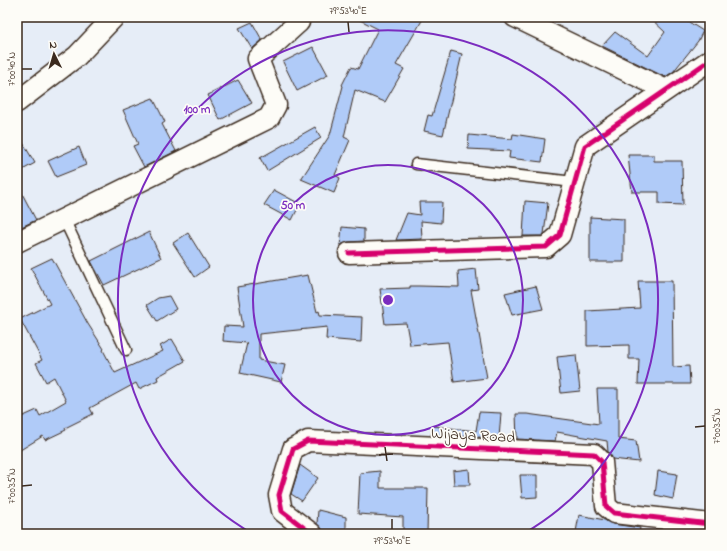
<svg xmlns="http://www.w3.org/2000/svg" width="727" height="551" font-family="'Indie Flower',sans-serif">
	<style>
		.building { fill: #b0cbf8; stroke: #3b2a1e }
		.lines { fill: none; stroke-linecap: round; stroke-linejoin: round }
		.lane-casing { stroke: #3b2a1e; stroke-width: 13 }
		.street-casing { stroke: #3b2a1e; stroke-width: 23 }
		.lane { stroke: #fdfcf7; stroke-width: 10 }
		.street { stroke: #fdfcf7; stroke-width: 20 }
		.cycleway-casing { stroke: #fdfcf7; stroke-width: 8 }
		.cycleway { stroke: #d6006c; stroke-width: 5 }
		.ticks { fill: none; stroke: #3b2a1e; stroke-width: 1.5 }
		.ring { fill: none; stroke: #7b2cbf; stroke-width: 2 }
		.labels { text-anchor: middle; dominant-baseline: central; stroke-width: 3.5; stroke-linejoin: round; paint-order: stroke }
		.street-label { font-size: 16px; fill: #3b2a1e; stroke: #fdfcf7 }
		.centre { fill: #7b2cbf; stroke: #fdfcf7; stroke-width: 2 }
		.ring-label { font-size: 12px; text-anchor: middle; font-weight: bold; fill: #7b2cbf; stroke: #fdfcf7; stroke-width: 3.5; stroke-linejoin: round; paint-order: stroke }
		.neatline { fill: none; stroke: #3b2a1e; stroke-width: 1.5 }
		.ticks-label { font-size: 10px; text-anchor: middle; fill: #3b2a1e }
	</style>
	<rect width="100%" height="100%" fill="#e6edf7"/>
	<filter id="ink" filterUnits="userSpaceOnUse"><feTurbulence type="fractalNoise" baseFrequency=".025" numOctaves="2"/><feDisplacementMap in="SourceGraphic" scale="8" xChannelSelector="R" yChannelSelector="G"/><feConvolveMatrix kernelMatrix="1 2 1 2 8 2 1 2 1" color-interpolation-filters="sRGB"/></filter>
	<g filter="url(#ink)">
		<path class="building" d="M354,17H424L396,65L404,69L385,102L355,90L344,137L350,140L335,175L340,178L334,193L301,179L330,135L343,86L342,85L351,67L358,69L378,29Z
			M649,17H681L703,31L698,41L673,72L665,77L602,46L615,32L648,56L665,32Z
			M252,22L262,40L252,49L239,28Z
			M313,47L328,75L297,91L283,62Z
			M451,51L462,54L443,135L424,131L428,115L432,116Z
			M238,80L252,103L220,120L208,95Z
			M153,98L165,122L162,124L176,151L144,167L133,146L138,144L123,110Z
			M315,127L321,138L267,171L260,158Z
			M17,133L35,163L17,173Z
			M513,134L545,139L542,162L509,158L510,151L468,149L469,135L512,139Z
			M79,147L86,165L56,177L48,161Z
			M628,155H654V161H682L683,205L659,204V192H632Z
			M17,184L36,220L17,229Z
			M274,190L300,204L292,220L264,205Z
			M525,201L548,203L544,234L542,236H523Z
			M419,202H442L441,223L421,221L422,239L396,240L407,213L420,215Z
			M590,217L624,219V262H590Z
			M342,227L364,229V241L348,242L340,246Z
			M149,232L161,258L104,285L91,261Z
			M188,233L209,267L195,277L173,243Z
			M52,258L88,324L104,349L103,350L115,373L163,351L160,346L172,339L185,361L157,377L158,380L139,389L136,383L90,408L93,414L65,428L66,430L45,440L43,436L17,452V419L37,410L40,416L66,401L54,377L46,382L36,363L42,360L20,319L50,304L31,268Z
			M476,269L478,289L471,290L487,378L454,382L448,342L410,345L406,323L385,324L380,289L410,288V286H419L459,287L458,271Z
			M308,275L317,312L319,311L320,315L362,317L361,342L326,339L327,327L259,334V360L285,365L281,382L240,373L247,343L223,341L224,326L243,327L237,287Z
			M638,281H672L673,367L689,366L690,384H638L639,359H629V345L587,346V311L640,308Z
			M536,286L543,309L512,315L505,293Z
			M169,296L176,309L157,321L147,305L158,298Z
			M576,355L580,391L561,393L557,357Z
			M597,389H618V439L636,441L639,462L612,459L608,452L607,441L557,432L555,441L517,439L516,414H527L599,424Z
			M479,412L501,413L499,438L431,435L433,426L476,431Z
			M300,465L318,478L302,501L291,494Z
			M469,469L470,485H454L453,471Z
			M380,471V488H428L427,534H403V517L358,514L360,473Z
			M658,471L677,474L673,499L655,495Z
			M520,475H537V497L522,498Z
			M318,510L346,517V534H327L323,532L317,524Z
			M579,515L605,520L613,524L640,528L639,534H585L576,532Z"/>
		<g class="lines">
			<g class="lane-casing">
				<path id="lane" d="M416,164L574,182
					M64,219L126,350"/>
			</g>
			<g class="street-casing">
				<path id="street" d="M515,17L666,90
					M17,102L77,56L114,17
					M17,242L269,118L276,105L258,59L299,22
					M349,253L546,247L560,235L585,146L710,60
					M312,534L282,511L279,495L293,449L308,441L594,454L602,462L606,506L614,513L710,524"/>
			</g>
			<use href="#lane" class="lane"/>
			<use href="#street" class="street"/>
			<g class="cycleway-casing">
				<path id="cycleway" d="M349,253L546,247L560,235L585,146L710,60
					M312,534L282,511L279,495L293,449L308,441L594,454L602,462L606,506L614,513L710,524"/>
			</g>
			<use href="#cycleway" class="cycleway"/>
		</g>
	</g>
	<path class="ticks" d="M348,22L349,32M22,69H32M695,427L705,426M385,447L387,461M379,455L393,454M22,486L32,485M392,519V529"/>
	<g class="ring">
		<circle cx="388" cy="300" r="135"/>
		<path d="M253 534A270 270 0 1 1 523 534"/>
	</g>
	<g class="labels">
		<g class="street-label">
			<text transform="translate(473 436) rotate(3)">Wijaya Road</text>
		</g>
	</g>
	<circle cx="388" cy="300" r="6" class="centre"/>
	<g class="ring-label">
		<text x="197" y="113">100 m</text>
		<text x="293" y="209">50 m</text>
	</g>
	<rect width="727" height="551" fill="none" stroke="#fdfcf7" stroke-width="44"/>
	<g transform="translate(54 54) rotate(355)" stroke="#fdfcf7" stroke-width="3" paint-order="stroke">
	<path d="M0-3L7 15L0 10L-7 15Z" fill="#3b2a1e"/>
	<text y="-6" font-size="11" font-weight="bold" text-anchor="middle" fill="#3b2a1e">N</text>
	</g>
	<rect x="22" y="22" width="683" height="507" class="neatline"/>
	<g class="ticks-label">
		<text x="348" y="14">79°53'40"E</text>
		<text transform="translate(11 69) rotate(-90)" y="4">7°00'40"N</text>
		<text transform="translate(716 426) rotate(-90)" y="4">7°00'35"N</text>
		<text transform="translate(11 486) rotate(-90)" y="4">7°00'35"N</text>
		<text x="392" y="544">79°53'40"E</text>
	</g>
</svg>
